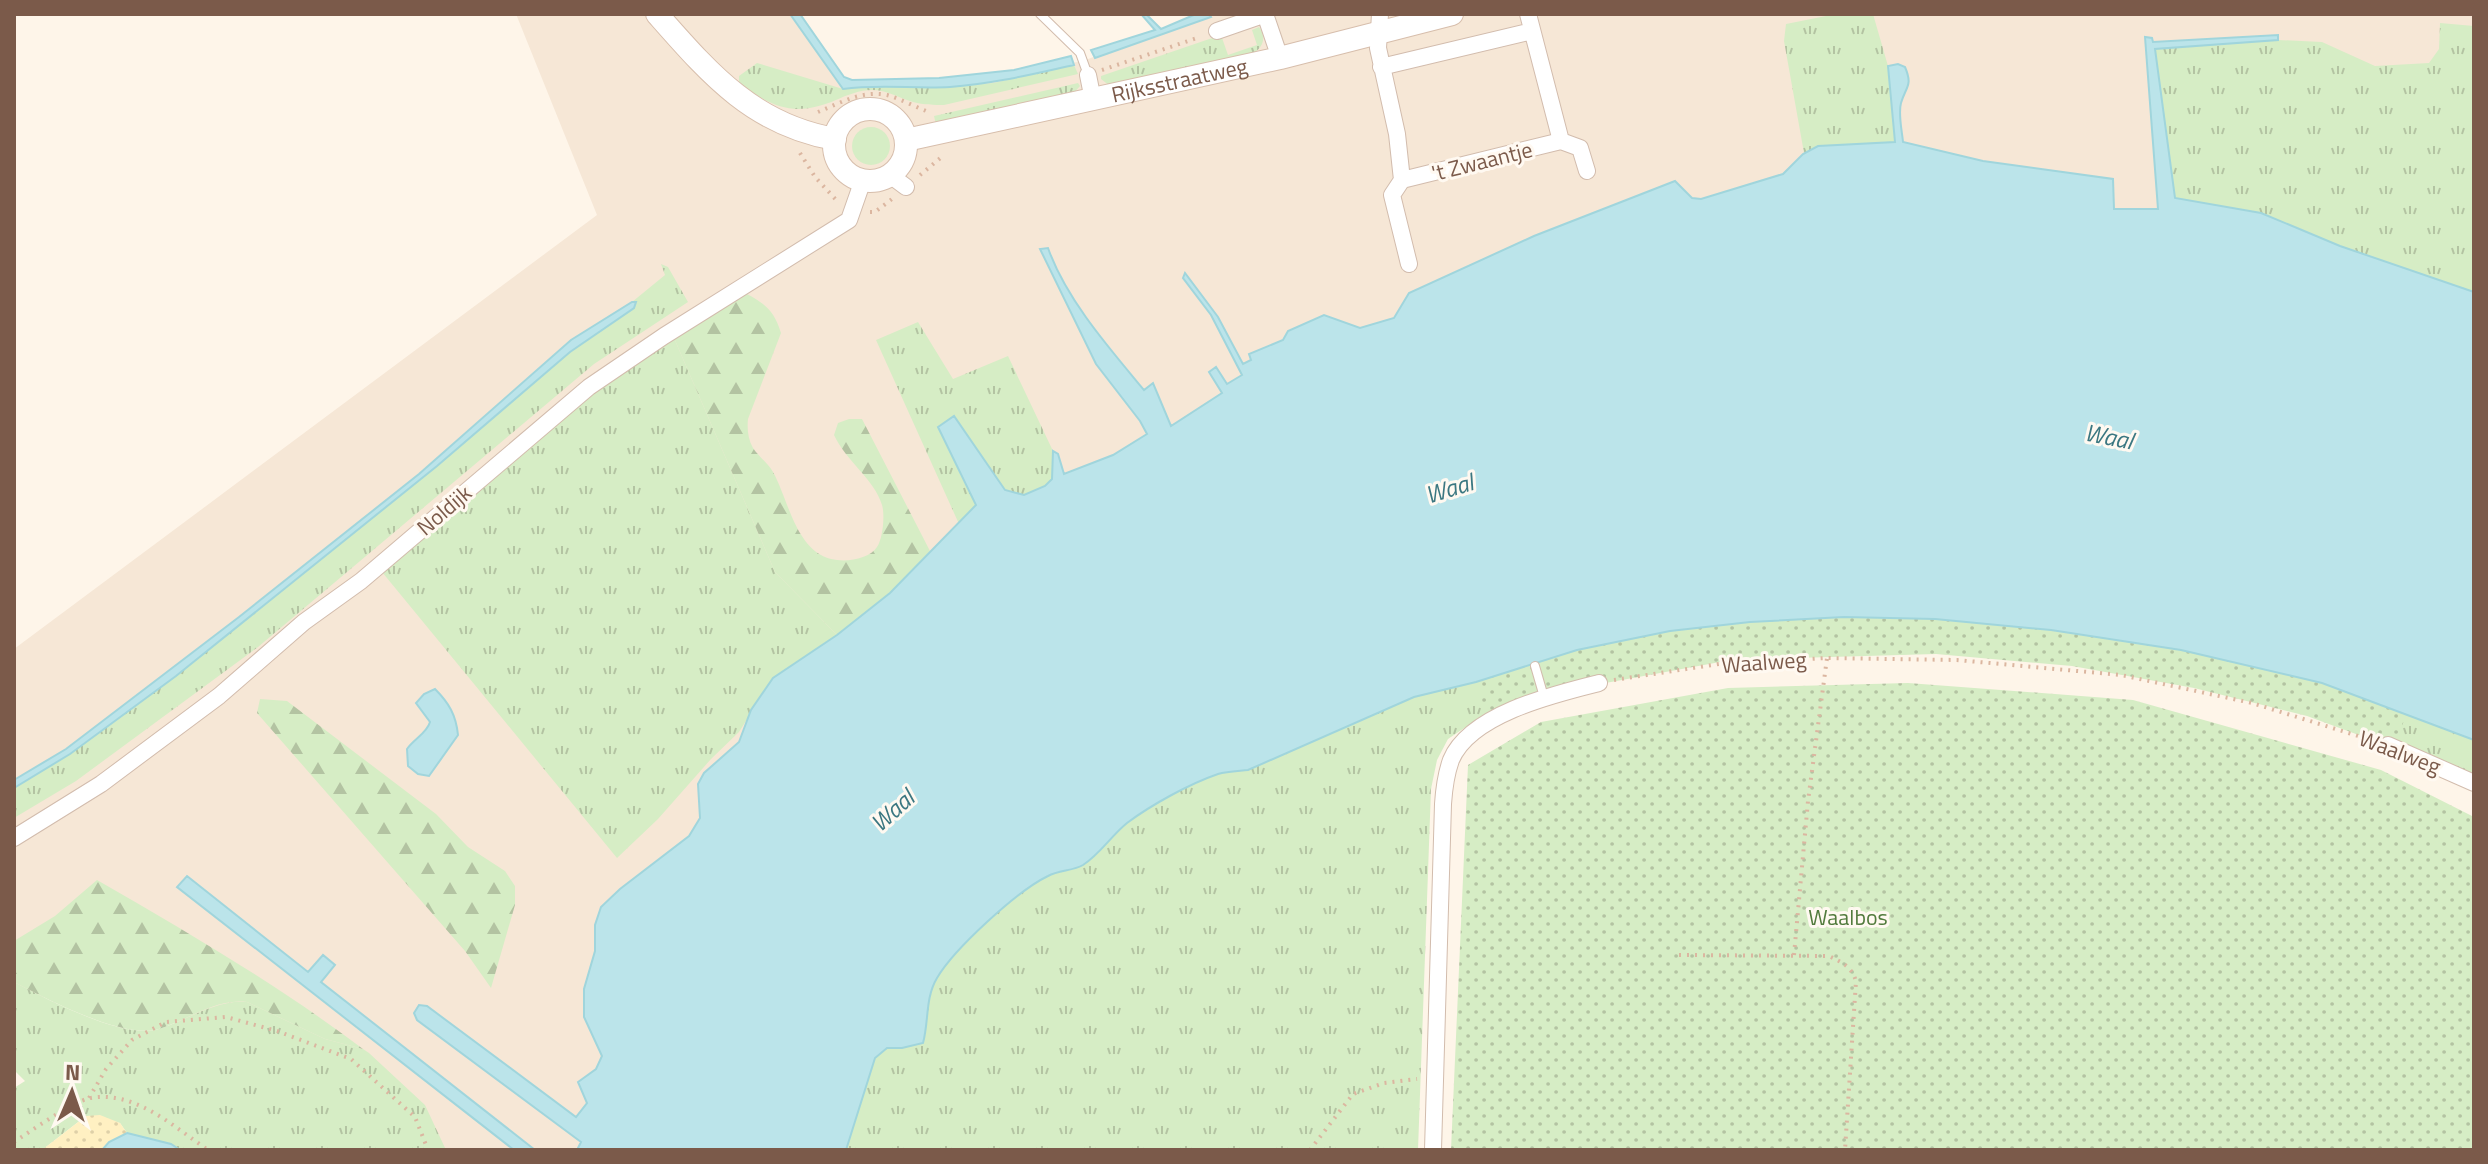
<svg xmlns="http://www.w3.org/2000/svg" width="2488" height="1164" font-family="'Titillium Web',sans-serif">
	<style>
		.residential { fill: #f6e7d6 }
		.grass { fill: url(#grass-tufts) }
		.forest { fill: url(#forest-firs) }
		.sand { fill: url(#sand-dots) }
		.park { fill: url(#park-dots) }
		.garden { fill: #d6edc5 }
		.water { fill: #bbe4ea; stroke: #a0d5dc; stroke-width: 2 }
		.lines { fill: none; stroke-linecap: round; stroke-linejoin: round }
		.lane-casing { stroke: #d2bcad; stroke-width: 10 }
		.street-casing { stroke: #d2bcad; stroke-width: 18 }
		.secondary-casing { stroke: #d7beac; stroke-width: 24 }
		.path { stroke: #dbb6a0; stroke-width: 4; stroke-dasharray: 2 6; stroke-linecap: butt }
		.lane { stroke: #fff; stroke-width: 8 }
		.street { stroke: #fff; stroke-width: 16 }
		.secondary { stroke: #fff; stroke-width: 22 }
		.labels { text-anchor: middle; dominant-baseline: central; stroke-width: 6; stroke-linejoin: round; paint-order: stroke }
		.street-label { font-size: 22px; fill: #7b5a4a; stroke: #fff9f1 }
		.park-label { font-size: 22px; fill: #527b3d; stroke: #fff9f1 }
		.water-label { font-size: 24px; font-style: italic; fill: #3b7781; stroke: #fff9f1 }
	</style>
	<defs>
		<pattern id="grass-tufts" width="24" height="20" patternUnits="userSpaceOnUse" patternTransform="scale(2)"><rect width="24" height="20" fill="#d6edc5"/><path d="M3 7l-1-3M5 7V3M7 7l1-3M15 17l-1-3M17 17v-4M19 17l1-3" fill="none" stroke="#b3c3a2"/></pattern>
		<pattern id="forest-firs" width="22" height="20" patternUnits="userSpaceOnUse" patternTransform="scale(2)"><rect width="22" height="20" fill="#d6edc5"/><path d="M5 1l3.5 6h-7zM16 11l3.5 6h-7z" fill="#b3c3a2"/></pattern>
		<pattern id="sand-dots" width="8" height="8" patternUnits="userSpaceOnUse" patternTransform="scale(2)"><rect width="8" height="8" fill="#fff0c2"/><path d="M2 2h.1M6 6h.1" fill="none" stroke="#ded0a8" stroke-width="1.8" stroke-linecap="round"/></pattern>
		<pattern id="park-dots" width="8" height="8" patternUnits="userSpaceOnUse" patternTransform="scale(2)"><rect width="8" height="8" fill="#d6edc5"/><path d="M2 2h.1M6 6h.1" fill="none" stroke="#b3c3a2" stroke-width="1.8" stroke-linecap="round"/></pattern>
	</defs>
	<rect width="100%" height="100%" fill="#fef5e9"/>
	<path class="residential" d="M516,14H793L847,82H965L1083,61L1206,14H2474V94L2275,265L627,1150H318L93,946L14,1028V649L597,215Z"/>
	<path class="grass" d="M1836,14H1873L1888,66L1896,142L1818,146L1804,153L1784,41L1786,24Z
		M2440,23L2474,26V292L2340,246L2261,213L2175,199L2155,49L2278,40L2322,42L2375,66L2429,63L2439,49Z
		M1259,27C1267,38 1263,48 1252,54L1110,86L1101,79V76L1221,35L1228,55L1257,45L1252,30Z
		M757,63L843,89L868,86L947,87L993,83L1074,65L1078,74L944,105C934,105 924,105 913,102C899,98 887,90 872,90C860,90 847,95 836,100C795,117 774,109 739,83V76Z
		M1078,83L1080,86L1072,95L936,125L934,116Z
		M661,264L668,267L688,302L594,364L258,647L76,781L14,818V788L70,754L176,676L437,466L570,352L634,308L636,302H632L665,275Z
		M918,322L953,379L1008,356L1053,451V479L1045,486L1024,495L1005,490L954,416L960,474L976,505L959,524L876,340Z
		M674,338L775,572L837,635L773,678L739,732L711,759L658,819L617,858L382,572L587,397Z
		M1844,617L1935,619L2051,630L2181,650L2322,683L2474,740V778L2370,735L2357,724L2323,717L2312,702L2263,689L2238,691L2138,670L2007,655L1980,643L1926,642L1910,649L1680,662L1604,677L1503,702L1448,739L1437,760L1431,789L1418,1150H846L875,1058L887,1048H902L923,1043C929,1021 925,998 937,978C954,949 1017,891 1048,876C1059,870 1073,871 1083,865C1100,854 1111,836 1127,823C1151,805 1189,784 1218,774C1227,771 1238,771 1248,770L1414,697L1476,682L1577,650L1670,631L1750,622Z
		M14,982C47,999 123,1040 159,1029C188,1020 216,999 247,1002L325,1039L363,1049L369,1053L425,1105L446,1150H180L171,1144L127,1133L120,1123L86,1116L42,1150H14V1088L25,1081L14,1070Z"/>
	<path class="forest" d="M747,294C767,305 774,311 781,333L748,419C747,429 748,439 753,448C759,457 768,463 773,472C787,497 794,540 821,555C835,564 867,562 877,547C883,538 885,515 882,505C875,480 846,461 834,435L838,423L849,419H862L930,551L890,593L837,635L775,572L674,338Z
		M260,699L287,701L436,814L468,847L505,871L515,886V905L491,988L465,951L257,713Z
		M97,880C189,933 278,985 363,1049L325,1039L247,1002C216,998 188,1020 159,1029C124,1040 47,999 14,982V941L55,916Z"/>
	<path class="sand" d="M100,1115L120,1123L127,1133L109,1142L102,1150H42L86,1116Z"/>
	<path class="park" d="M1844,617L1935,619L2051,630L2181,650L2322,683L2406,715L2394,748L2307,716L2194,688L2072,666L1936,654L1731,660L1551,693L1486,716L1476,682C1509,671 1542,659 1576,650C1663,626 1754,622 1844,617Z
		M1908,683L2133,700L2381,770L2474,817V1150H1451L1468,765L1541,722L1728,688Z"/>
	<path class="garden" d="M852 146a19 19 0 1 1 38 0a19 19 0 1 1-38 0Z"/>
	<path class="water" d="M790,14H800L844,77L852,80L939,78L1014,70L1071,56L1074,65C1033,74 993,84 950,87C914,89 879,84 843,89Z
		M1141,14H1146L1161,29L1196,14H1209L1211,17L1095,58L1091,50L1155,30Z
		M2278,35V40L2155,49L2175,198L2261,213L2340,246L2474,292V740L2322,683L2181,650L2051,630L1935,619L1844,617L1750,622L1670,631L1577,650L1476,682L1414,697L1248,770C1238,771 1227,771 1218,774C1189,784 1151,805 1127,823C1111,836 1100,854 1083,865C1073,871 1059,870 1048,876C1017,891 954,949 937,978C925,998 929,1021 923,1043L902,1048H887L875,1058L846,1150H577L581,1142L417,1020L414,1013L419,1005L427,1006L576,1117L587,1103L578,1082L596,1069L602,1056L584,1017V989L595,951V925L601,907L620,889L689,836L700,818L698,784L704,773L739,742L751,710L773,678L837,635L890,593L976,505L938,427L954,416L1005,490L1024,495L1045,486L1052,479L1053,451L1058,454L1064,474L1113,455L1147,434L1140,421L1096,364L1040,249L1048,248C1066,299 1109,348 1144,390L1153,383L1171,426L1222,393L1209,372L1216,367L1227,384L1242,375L1211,315L1183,278L1185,273L1218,317L1243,364L1251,360L1249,354L1283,340L1288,331L1324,315L1360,328L1394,318L1409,293L1534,236L1675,181L1692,198L1701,199L1783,174L1803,154L1818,146L1895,142L1888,66L1898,64L1905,67C1913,86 1906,86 1901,103C1898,114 1902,131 1903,142L1983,161L2113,179L2114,209H2158L2145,37L2152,38L2153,42Z
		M632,302H636L634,308L570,352L437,466L176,676L70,754L14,788V780L66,749L239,617L419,474L571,340Z
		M435,689C449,703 456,715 458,735L429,776L418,774L408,766L407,749C414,739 427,733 430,722L416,703L424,694Z
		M187,876L308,972L323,955L335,965L321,982L535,1150H514L177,887Z
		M127,1133L171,1144L180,1150H102L109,1142Z"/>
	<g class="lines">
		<g class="lane-casing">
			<path id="lane" d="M1040,14L1080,53L1088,75
				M1535,666L1544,697"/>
		</g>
		<g class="street-casing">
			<path id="street" d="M1265,14L1280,58
				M1380,14L1378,48L1397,134L1402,180L1561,141L1528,14
				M1217,31L1266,14
				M1381,67L1532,31
				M1088,75L1093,100
				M1561,141L1580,148L1587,171
				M890,175L906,187
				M1402,180L1392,195L1409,264
				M2388,745L2474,783
				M14,838L101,784L219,696L304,622L361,581L589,387L664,336L849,220L863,180
				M1433,1150L1443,804C1444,789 1446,774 1451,760C1470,714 1555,694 1599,683"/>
		</g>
		<g class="secondary-casing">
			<g id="secondary">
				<path d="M657,14C709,73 753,125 835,139"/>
				<circle cx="870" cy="145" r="36"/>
				<path id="s1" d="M906,140L1280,58L1452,14"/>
			</g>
		</g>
		<path class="path" d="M1102,70L1200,37
			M818,112C840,103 862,90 887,95C901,99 915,107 929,112
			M800,153L815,177L839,203
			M920,175L944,155
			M870,212H875L892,199
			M1614,680L1719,664L1827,658L1957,660L2121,675L2252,703L2371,740
			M1679,955L1829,956C1843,963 1851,966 1856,981L1845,1150
			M1794,955L1808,801L1827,658
			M89,1098L106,1069L132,1040L166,1022L226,1017L277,1031L351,1059L415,1117L428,1150
			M14,1142C31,1131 72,1102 90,1098C135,1090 174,1127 208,1150
			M1310,1150L1353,1094L1384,1083L1417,1079"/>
		<use href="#lane" class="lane"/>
		<use href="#street" class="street"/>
		<use href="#secondary" class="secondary"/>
	</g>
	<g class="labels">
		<g class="street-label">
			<text stroke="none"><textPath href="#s1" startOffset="280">Rijksstraatweg</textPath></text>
			<text transform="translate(1482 161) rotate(-14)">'t Zwaantje</text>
			<text transform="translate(444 510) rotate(-41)">Noldijk</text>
			<text transform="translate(1764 662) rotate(-4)">Waalweg</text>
			<text transform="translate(2400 752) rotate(21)">Waalweg</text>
		</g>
		<g class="park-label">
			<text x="1848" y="917">Waalbos</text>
		</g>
		<g class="water-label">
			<text transform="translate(2109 436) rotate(11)">Waal</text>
			<text transform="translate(1449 488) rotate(-17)">Waal</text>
			<text transform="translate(892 810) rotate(-42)">Waal</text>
		</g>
	</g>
	<rect width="2488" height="1164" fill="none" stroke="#7b5a4a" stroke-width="32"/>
	<g transform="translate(72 1092) rotate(2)" stroke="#fff9f1" stroke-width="6" paint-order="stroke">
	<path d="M0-6L14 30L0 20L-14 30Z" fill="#7b5a4a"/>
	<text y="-12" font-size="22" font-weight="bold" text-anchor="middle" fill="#7b5a4a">N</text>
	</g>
</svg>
